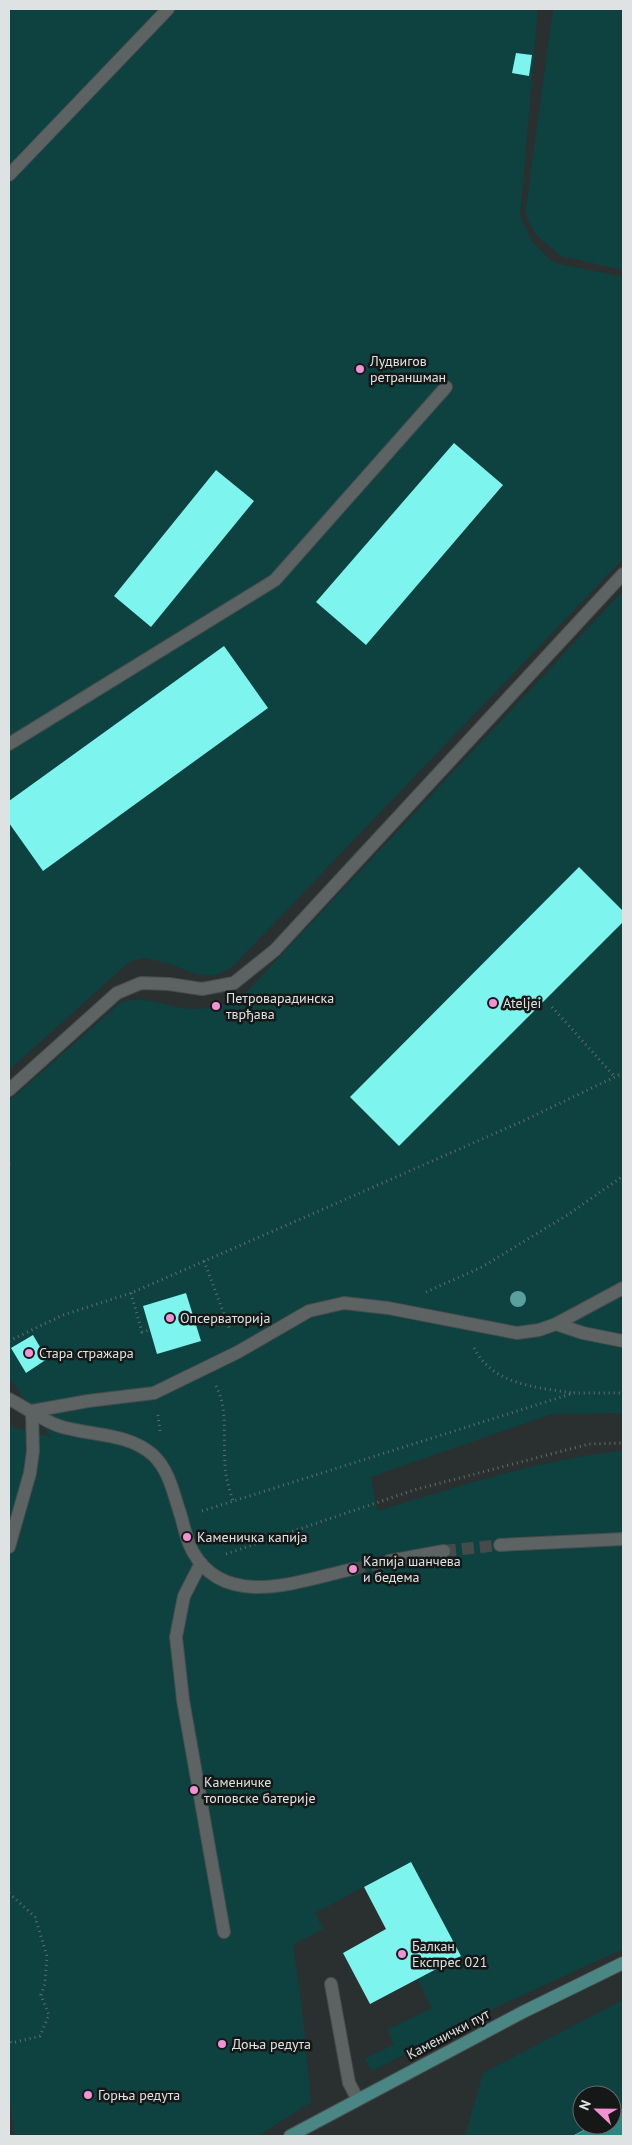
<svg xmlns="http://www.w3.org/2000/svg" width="632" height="2145" font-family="'PT Sans',sans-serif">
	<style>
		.green { fill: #0d4240; fill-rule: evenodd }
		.water { fill: #268783; stroke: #5da2a0 }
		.building { fill: #7df5ee }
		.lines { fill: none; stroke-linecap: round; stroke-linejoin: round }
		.street-tunnel { stroke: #454b4b; stroke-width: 12; stroke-dasharray: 12 6; stroke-linecap: butt }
		.lane-casing { stroke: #474d4d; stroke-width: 14 }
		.street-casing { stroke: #474d4d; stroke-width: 14 }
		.secondary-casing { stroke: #474d4d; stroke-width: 14 }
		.path { stroke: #656b6b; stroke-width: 3; stroke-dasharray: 1 4; stroke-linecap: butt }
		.lane { stroke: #5c6362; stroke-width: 12 }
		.street { stroke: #5c6362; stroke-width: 12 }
		.secondary { stroke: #4a8683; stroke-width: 12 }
		.tree { fill: #5aa09c }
		.poi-dot { fill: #f491d4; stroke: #151817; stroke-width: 2 }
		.labels { text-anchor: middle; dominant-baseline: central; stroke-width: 5; stroke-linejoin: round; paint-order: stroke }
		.poi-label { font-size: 14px; fill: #dee2e2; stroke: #151817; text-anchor: start }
		.street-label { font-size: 14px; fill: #dee2e2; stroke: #151817 }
	</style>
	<rect width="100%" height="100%" fill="#2a3030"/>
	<path class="green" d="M9,9H538L520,216L532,242L554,263L623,277V556L619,563L234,965C203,988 190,967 158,961C153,960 147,958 143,958C138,959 132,961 128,963L9,1070V823L44,870L268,708L224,647L9,801ZM455,443L503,486L366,644L317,601ZM216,470L254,501L151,626L114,596Z
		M553,9H623V270L561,256L537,236L525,215Z
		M623,591V1413L552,1414L371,1477L377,1511C458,1487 539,1459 623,1451V1949L501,2005L372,2071L365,2059L394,2044L387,2030L432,2008L417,1979L460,1956L410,1862L315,1913L323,1929L293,1945L302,2008L311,2102L258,2136H15L9,2094V1426L51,1437L9,1377V1101L120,1003C148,993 168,1009 195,1009C212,1009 225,1004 240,999Z
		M623,2000V2109L612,2115V2095H582V2125H594L573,2136H465L483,2073Z"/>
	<path class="water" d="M623,2109V2136H573L594,2125H612V2115Z"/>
	<path class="building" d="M516,53L532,55L529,76L512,73Z
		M454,443L503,485L366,645L316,602Z
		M216,470L254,501L151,627L114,596Z
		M224,646L268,708L43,871L9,823V801Z
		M579,867L623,911V922L399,1146L350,1097Z
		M186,1293L201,1341L157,1354L143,1306Z
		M33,1335L47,1359L26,1373L11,1348Z
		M411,1862L461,1956L370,2004L343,1953L386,1929L364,1887Z"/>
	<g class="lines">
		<path class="street-tunnel" d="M444,1551L500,1545
			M353,1569L389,1561"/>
		<g class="lane-casing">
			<path id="lane" d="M9,175L168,9
				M9,744L275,580L446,387
				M9,1090L117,993L141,983L169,984L202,989L234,983L275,950L623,574
				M556,1324L583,1333L623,1341
				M9,1547L30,1473L33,1451L32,1411L88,1401L154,1393L238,1352L309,1311L344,1303L388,1308L517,1333L539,1330L556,1324L623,1288
				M201,1563L184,1596L176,1637L183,1700L224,1932
				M331,1984L349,2083L357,2098"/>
		</g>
		<g class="street-casing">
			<path id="street" d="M9,1399C25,1407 42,1420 59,1426C90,1436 127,1432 153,1455C169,1470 173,1492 180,1513C184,1525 186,1540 193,1552C226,1611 302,1580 353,1569
				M500,1545L623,1539
				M389,1561L444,1551"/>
		</g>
		<g class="secondary-casing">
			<path id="secondary" d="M290,2136L523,2012L623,1963"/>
		</g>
		<path class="path" d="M552,1007L615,1077
			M9,1165L13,1168
			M204,1261L230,1330
			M426,1292L482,1267L569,1214L623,1176
			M131,1293L142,1332L150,1330
			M9,1341L63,1315L131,1293L303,1218L523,1121L623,1073
			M474,1348C493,1385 536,1387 572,1393
			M216,1386C228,1408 223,1439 225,1463C225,1476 229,1488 233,1501
			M158,1415L160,1431
			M202,1511L574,1393H623
			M226,1554L414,1490L589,1444L623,1443
			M9,1893L35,1917L47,1956L45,1983L41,1995L49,2015L40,2036L12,2043L9,2040"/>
		<use href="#lane" class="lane"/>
		<use href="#street" class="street"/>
		<use href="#secondary" class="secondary"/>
	</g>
	<circle class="tree" cx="518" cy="1299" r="8"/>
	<g class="poi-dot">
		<circle cx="360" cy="369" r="5"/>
		<circle cx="493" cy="1003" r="5"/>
		<circle cx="216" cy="1006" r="5"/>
		<circle cx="170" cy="1318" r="5"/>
		<circle cx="29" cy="1353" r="5"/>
		<circle cx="187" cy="1537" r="5"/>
		<circle cx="353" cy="1569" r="5"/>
		<circle cx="194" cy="1790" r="5"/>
		<circle cx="402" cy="1954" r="5"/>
		<circle cx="222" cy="2044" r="5"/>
		<circle cx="88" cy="2095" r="5"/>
	</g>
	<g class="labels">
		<g class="poi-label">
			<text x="370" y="361">Лудвигов<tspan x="370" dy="16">ретраншман</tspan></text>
			<text x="226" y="998">Петроварадинска<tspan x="226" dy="16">тврђава</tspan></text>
			<text x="503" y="1003">Ateljei</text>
			<text x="180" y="1318">Опсерваторија</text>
			<text x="39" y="1353">Стара стражара</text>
			<text x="197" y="1537">Каменичка капија</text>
			<text x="363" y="1561">Капија шанчева<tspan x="363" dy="16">и бедема</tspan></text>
			<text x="204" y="1782">Каменичке<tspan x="204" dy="16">топовске батерије</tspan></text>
			<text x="412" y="1946">Балкан<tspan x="412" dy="16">Експрес 021</tspan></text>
			<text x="232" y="2044">Доња редута</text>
			<text x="98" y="2095">Горња редута</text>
		</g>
		<g class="street-label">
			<text transform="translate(448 2034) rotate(-28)">Каменички пут</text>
		</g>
	</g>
	<rect width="632" height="2145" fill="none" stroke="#dee2e2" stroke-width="20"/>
	<g transform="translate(597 2110) rotate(292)"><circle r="24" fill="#151817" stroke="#656968"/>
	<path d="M0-4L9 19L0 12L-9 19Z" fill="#f491d4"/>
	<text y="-8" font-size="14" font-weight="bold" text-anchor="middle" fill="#dee2e2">N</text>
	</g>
</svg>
